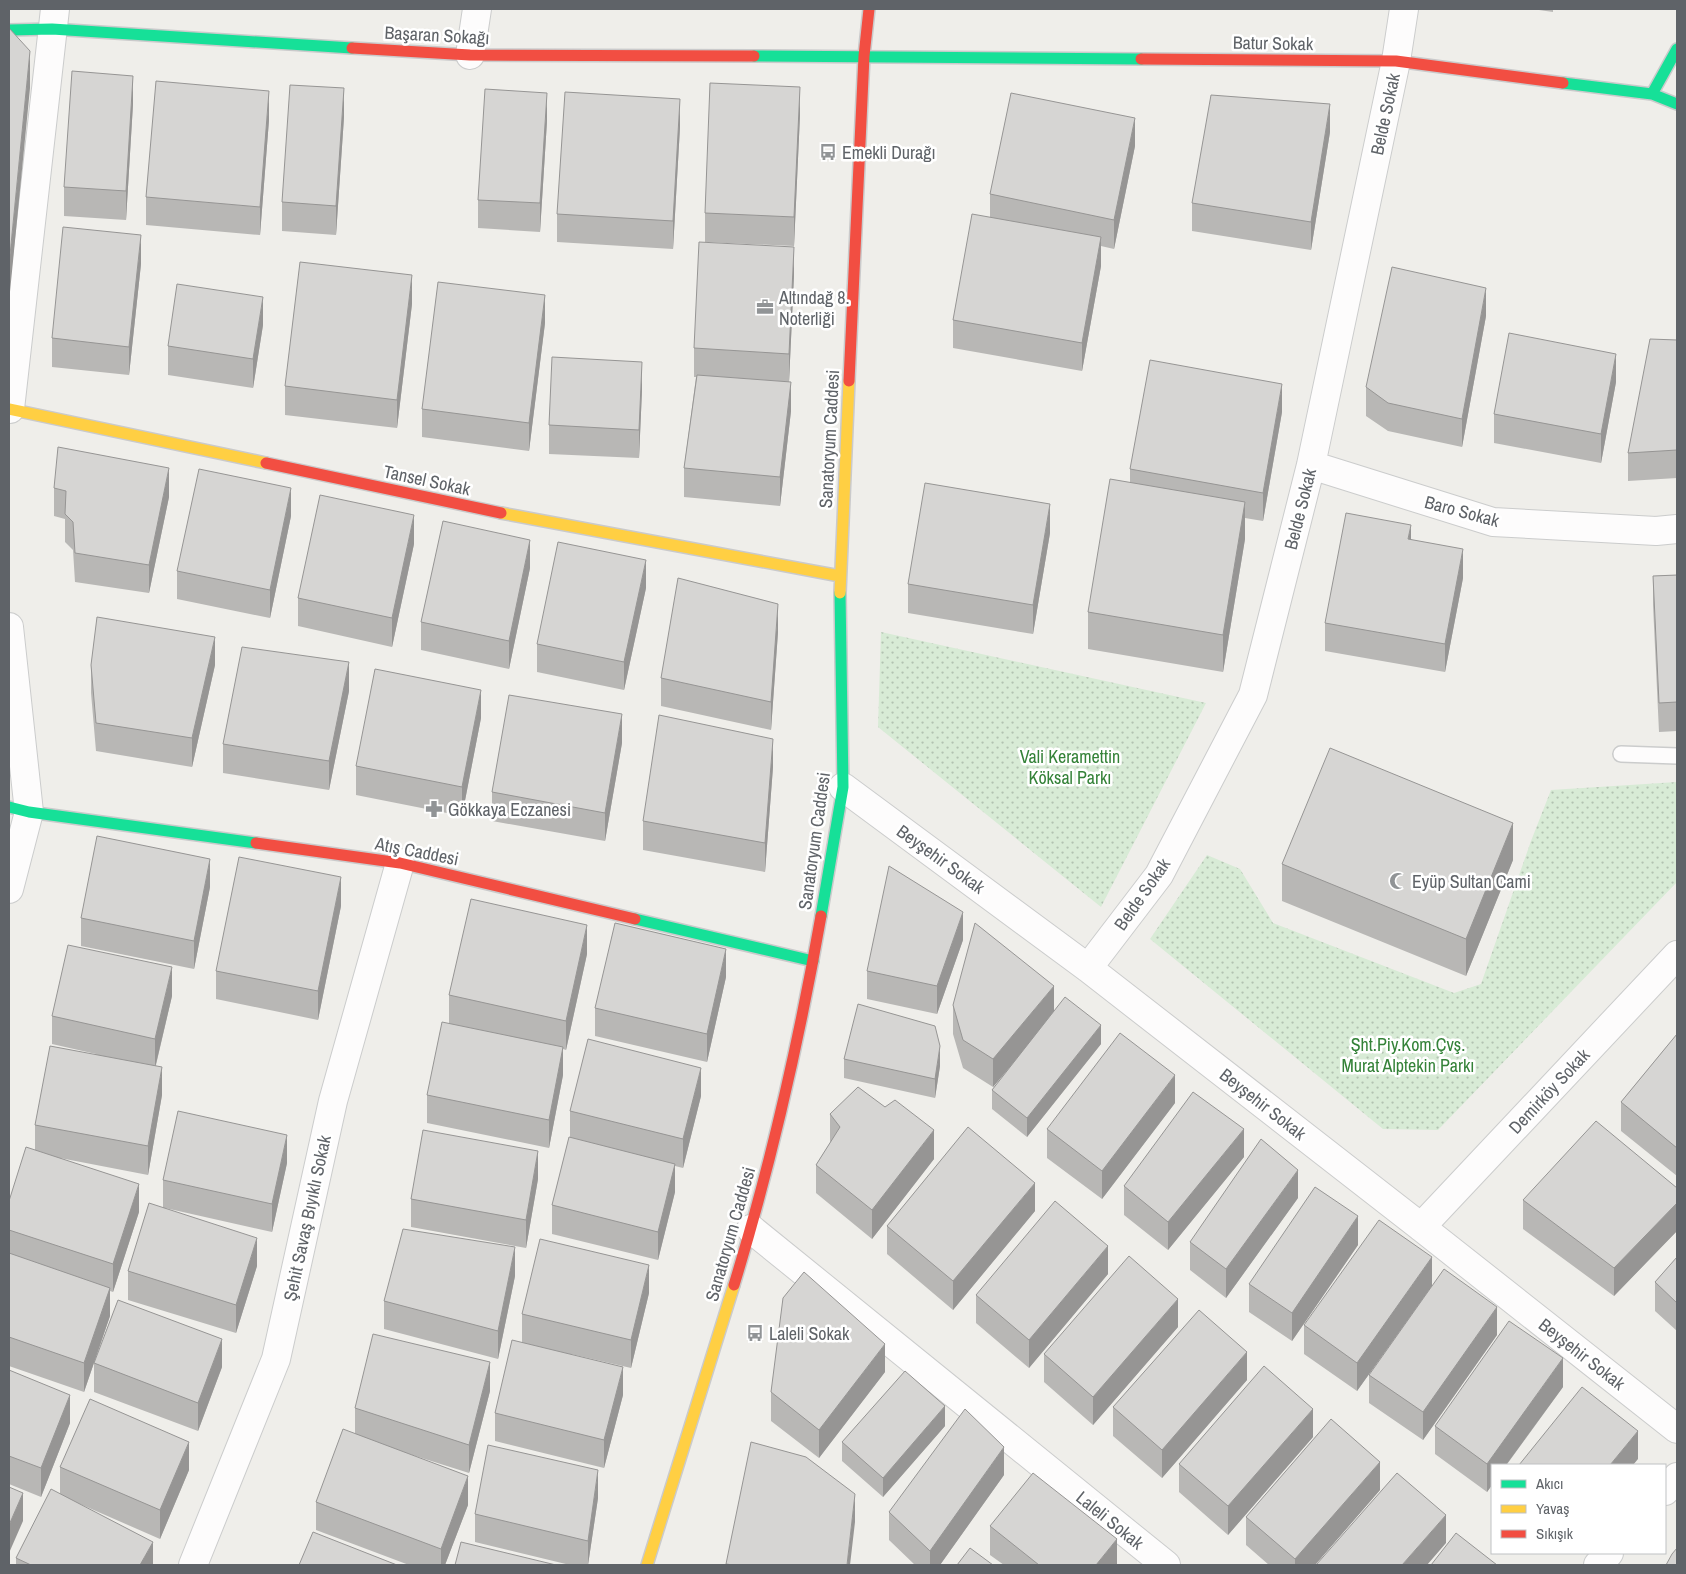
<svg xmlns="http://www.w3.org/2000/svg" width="1686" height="1574" font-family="'Archivo Narrow',sans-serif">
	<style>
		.park { fill: url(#park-dots) }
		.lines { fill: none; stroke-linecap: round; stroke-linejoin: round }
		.lane-casing { stroke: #cbcccc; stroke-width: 18 }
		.street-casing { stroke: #cbcccc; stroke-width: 30 }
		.fast-casing { stroke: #cacacb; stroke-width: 14 }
		.slow-casing { stroke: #cacacb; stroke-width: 14 }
		.jam-casing { stroke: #cacacb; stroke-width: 14 }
		.lane { stroke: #fdfcfc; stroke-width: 15 }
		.street { stroke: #fdfcfc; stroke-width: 28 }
		.fast { stroke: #16e098; stroke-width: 11 }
		.slow { stroke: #ffcf43; stroke-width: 11 }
		.jam { stroke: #f24e42; stroke-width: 11 }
		.wall { fill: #b8b7b5 }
		.shaded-wall { fill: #969594 }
		.building { fill: #d6d5d3; stroke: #969594 }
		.labels { text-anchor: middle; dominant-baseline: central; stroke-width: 5; stroke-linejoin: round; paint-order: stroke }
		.street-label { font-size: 18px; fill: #5f6368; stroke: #fff }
		.poi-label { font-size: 18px; fill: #5f6368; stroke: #fff; text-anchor: start }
		.park-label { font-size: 18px; fill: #348238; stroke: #fff }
	</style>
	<defs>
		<pattern id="park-dots" width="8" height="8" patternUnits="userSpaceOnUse" patternTransform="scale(1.25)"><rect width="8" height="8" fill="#d8ebd6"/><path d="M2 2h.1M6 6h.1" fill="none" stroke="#b2c2b1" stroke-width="1.8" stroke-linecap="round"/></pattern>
	</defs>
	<rect width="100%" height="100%" fill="#efeeea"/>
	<path class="park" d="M881,632L1206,703L1101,907L878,727Z
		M1677,782V882L1438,1130L1383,1129L1150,939L1207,855L1240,869L1273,923L1454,993L1481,984L1531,841L1551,790Z"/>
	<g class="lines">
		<g class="lane-casing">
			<path id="lane" d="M1621,754L1677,756"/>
		</g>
		<g class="street-casing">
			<path id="street" d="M470,55L477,9
				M10,409L55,9
				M1311,465L1493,522L1656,531L1677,529
				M9,627L29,812L9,889
				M843,787L1088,968L1421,1227L1677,1429
				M1088,968L1159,875L1253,695L1311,465L1396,61L1404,9
				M1421,1227L1677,955
				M751,1229L1166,1565
				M1665,1491L1677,1477
				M193,1565L276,1359L333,1101L400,863
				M1598,1565L1609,1553"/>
		</g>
		<g class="fast-casing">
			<path id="fast" d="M9,30L52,29L352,48
				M754,56L1141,59
				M1563,83L1652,94L1677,104
				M1652,94L1677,49
				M9,807L29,812L256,843
				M821,916L843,787L840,593
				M635,919L813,961"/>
		</g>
		<g class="slow-casing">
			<path id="slow" d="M9,409L266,463
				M501,513L840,576
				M840,593L849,381
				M647,1565L734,1285"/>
		</g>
		<g class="jam-casing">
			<path id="jam" d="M352,48L470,55L754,56
				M1141,59L1396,61L1563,83
				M849,381L864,56L869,9
				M266,463L501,513
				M256,843L400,863L635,919
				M734,1285C771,1164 799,1041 821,916"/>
		</g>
		<use href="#lane" class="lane"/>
		<use href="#street" class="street"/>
		<use href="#fast" class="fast"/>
		<use href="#slow" class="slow"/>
		<use href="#jam" class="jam"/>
	</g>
	<path class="wall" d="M1532,9H1553V12Z
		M133,104L126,220L64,216V187Z
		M800,115L794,246L705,242V213Z
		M344,117L336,235L282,231V202Z
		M269,120L260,235L146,225V197Z
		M547,121L540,232L478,228V200Z
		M680,127L673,249L557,242V214Z
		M1330,132L1311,250L1192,231V203Z
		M1135,146L1114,249L1101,246V266L1082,371L953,348V320L990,217V194Z
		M141,264L129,375L52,367V338Z
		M794,275L789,382L791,411L780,506L684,497V468L696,377H694V348Z
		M412,304L397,428L285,415V386Z
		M1486,316L1462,447L1388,431L1366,416V387Z
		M545,323L529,451L422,437V409Z
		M263,325L253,388L168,375V346Z
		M1677,340V478L1628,481V453Z
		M1616,382L1601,463L1494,443V414Z
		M642,390L639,458L549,454V425Z
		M1282,412L1263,521L1245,518V539L1223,672L1088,649V612L1130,483V469Z
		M54,488L169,497L149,593L75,582L73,550L65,542V519L54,516Z
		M291,516L270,618L177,599V571Z
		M1050,533L1033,634L908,613V584Z
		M1411,539L1463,578L1445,672L1325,651V623Z
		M414,544L392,647L298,626V598Z
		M530,568L509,669L421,650V622Z
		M1677,575V731L1659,732L1653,605V576Z
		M646,588L624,690L537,672V644Z
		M778,632L771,730L661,706V678Z
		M91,665H215L192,767L96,751L91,693Z
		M349,691L329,790L223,773V744Z
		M481,718L462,816L356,795V766Z
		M622,743L605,841L492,821V792Z
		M773,767L765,872L643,850V821Z
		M1513,860L1466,976L1282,901V864Z
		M210,887L194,969L81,946V918Z
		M341,906L318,1020L216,999V971Z
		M963,940L937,1014L867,999V971Z
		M587,954L566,1050L563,1049V1075L549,1148L427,1123V1095L449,1023V995Z
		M726,977L707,1062L595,1036V1008Z
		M172,996L156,1065L162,1095L148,1175L60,1158L139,1212L113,1292L110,1291V1316L84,1392L9,1366V1201L35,1150V1125L96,1054L52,1044V1016Z
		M953,1005L1054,1011L1101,1044L1027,1137L992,1109V1090L1007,1071L993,1087L963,1068L953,1034Z
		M1677,1034V1176L1621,1131V1102Z
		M844,1059L940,1066L935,1098L844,1078Z
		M701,1096L683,1168L675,1166V1192L658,1260L552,1234V1205L570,1137V1111Z
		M1175,1103L1102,1199L1047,1158V1129Z
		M830,1114L934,1159L872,1239L816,1193V1165L830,1143Z
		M1244,1157L1168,1250L1124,1215V1186Z
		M287,1163L272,1232L165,1208L257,1266L236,1333L128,1300V1271L163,1208V1180Z
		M538,1179L526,1248L411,1227V1199Z
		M1677,1188V1231L1614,1296L1523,1229V1200Z
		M1298,1198L1226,1298L1190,1270V1242Z
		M1035,1211L953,1310L887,1254V1226Z
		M1358,1245L1292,1341L1249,1312V1284Z
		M1677,1257V1331L1655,1311V1282Z
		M1108,1274L1029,1368L976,1323V1295Z
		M515,1276L498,1359L384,1329V1301Z
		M1432,1286L1357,1391L1304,1354V1325Z
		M649,1293L631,1368L571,1354L623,1395L604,1468L495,1441V1413L522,1342V1314Z
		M1178,1327L1093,1425L1044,1382V1354Z
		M1497,1335L1423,1440L1369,1403V1375Z
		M94,1363L222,1367L198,1431L94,1392Z
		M9,1370L70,1423L41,1497L9,1484Z
		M885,1372L819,1458L771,1421V1392Z
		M1247,1380L1162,1478L1113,1436V1407Z
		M1563,1387L1487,1492L1435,1454V1426Z
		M490,1391L469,1473L406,1453L468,1505L445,1565H409L316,1530V1502L355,1433V1408Z
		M945,1426L883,1497L842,1461V1442Z
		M1313,1437L1228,1535L1179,1492V1464Z
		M60,1467L189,1470L160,1539L80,1504L153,1565H16V1558L60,1494Z
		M1004,1475L940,1565H915L889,1540V1512Z
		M1380,1490L1315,1565H1269L1246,1545V1517Z
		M598,1498L588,1565H570L475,1542V1514Z
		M990,1526L1117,1565H1004L990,1555Z"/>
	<path class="shaded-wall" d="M30,51V88L9,302V265Z
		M133,76V104L126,220V191Z
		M800,87V115L794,246V217Z
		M344,88V117L336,235V206Z
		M269,91V120L260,235V207Z
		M547,93V121L540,232V203Z
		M680,99V127L673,249V221Z
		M1330,104V132L1311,250V222Z
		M1135,118V146L1114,249V220Z
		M141,235V264L129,375V347Z
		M1101,237V266L1082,371V343Z
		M794,247V275L789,382V354Z
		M412,275V304L397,428V400Z
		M1486,288V316L1462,447V419Z
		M545,295V323L529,451V423Z
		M263,297V325L253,388V359Z
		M1616,354V382L1601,463V434Z
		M642,362V390L639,458V430Z
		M791,382V411L780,506V477Z
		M1282,384V412L1263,521V493Z
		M169,468V497L149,593V565Z
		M291,488V516L270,618V590Z
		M1245,502V539L1223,672V635Z
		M1050,504V533L1033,634V605Z
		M414,515V544L392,647V618Z
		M1411,525V554L1408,539Z
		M530,540V568L509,669V641Z
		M1463,549V578L1445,672V644Z
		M646,560V588L624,690V662Z
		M778,604V632L771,730V702Z
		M215,637V665L192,767V738Z
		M349,662V691L329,790V761Z
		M481,690V718L462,816V787Z
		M622,714V743L605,841V813Z
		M773,739V767L765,872V843Z
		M1513,823V860L1466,976V939Z
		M210,859V887L194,969V941Z
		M341,877V906L318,1020V991Z
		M963,912V940L937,1014V986Z
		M587,925V954L566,1050V1021Z
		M726,949V977L707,1062V1034Z
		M172,967V996L155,1068V1039Z
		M1054,986V1014L993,1087V1059Z
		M1101,1025V1044L1027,1137V1118Z
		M940,1046V1066L935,1098V1079Z
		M563,1047V1075L549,1148V1120Z
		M162,1067V1095L148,1175V1146Z
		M701,1068V1096L683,1168V1139Z
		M1175,1075V1103L1102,1199V1171Z
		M1244,1129V1157L1168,1250V1222Z
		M934,1130V1159L872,1239V1210Z
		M287,1135V1163L272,1232V1204Z
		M538,1151V1179L526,1248V1220Z
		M675,1164V1192L658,1260V1232Z
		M1298,1170V1198L1226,1298V1269Z
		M1035,1183V1211L953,1310V1281Z
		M139,1184V1212L113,1292V1264Z
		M1677,1203V1231L1614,1296V1268Z
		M1358,1216V1245L1292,1341V1313Z
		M257,1238V1266L236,1333V1305Z
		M1108,1246V1274L1029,1368V1340Z
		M515,1247V1276L498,1359V1331Z
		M1432,1257V1286L1357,1391V1363Z
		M649,1265V1293L631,1368V1340Z
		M110,1288V1316L84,1392V1363Z
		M1178,1299V1327L1093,1425V1397Z
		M1497,1307V1335L1423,1440V1412Z
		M222,1339V1367L198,1431V1403Z
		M885,1344V1372L819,1458V1430Z
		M1247,1352V1380L1162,1478V1450Z
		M1563,1358V1387L1506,1465H1492V1485L1487,1492V1464Z
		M490,1362V1391L469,1473V1445Z
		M623,1367V1395L604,1468V1440Z
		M70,1395V1423L41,1497V1468Z
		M945,1406V1426L883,1497V1478Z
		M1313,1409V1437L1228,1535V1506Z
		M1638,1431V1459L1633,1465H1610Z
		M189,1442V1470L160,1539V1510Z
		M1004,1447V1475L940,1565H930V1551Z
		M1380,1462V1490L1315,1565H1295V1559Z
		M598,1470V1498L588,1565V1541Z
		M468,1476V1505L445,1565H441V1549Z
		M23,1493V1521L9,1553V1525Z
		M855,1494V1522L850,1565H847Z
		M1446,1515V1543L1427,1565H1402Z
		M1117,1539V1565H1096Z
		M153,1542V1565H140Z"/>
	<path class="building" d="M9,28L30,51L9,265Z
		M72,71L133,76L126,191L64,187Z
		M156,81L269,91L260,207L146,197Z
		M710,83L800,87L794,217L705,213Z
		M290,85L344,88L336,206L282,202Z
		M485,89L547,93L540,203L478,200Z
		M565,92L680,99L673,221L557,214Z
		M1011,93L1135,118L1114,220L990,194Z
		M1211,95L1330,104L1311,222L1192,203Z
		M972,214L1101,237L1082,343L953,320Z
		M63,227L141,235L129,347L52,338Z
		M699,242L794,247L789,354L694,348Z
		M300,262L412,275L397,400L285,386Z
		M1392,267L1486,288L1462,419L1388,403L1366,387Z
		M438,282L545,295L529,423L422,409Z
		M177,284L263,297L253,359L168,346Z
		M1509,333L1616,354L1601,434L1494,414Z
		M1650,339L1677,340V450L1628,453Z
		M552,357L642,362L639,430L549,425Z
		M1150,360L1282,384L1263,493L1130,469Z
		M697,375L791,382L780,477L684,468Z
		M58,447L169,468L149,565L75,553L73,522L65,514L66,491L54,488Z
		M199,469L291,488L270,590L177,571Z
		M1110,479L1245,502L1223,635L1088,612Z
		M925,483L1050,504L1033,605L908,584Z
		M320,495L414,515L392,618L298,598Z
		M1346,513L1411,525L1408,539L1463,549L1445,644L1325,623Z
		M443,521L530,540L509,641L421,622Z
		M558,542L646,560L624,662L537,644Z
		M1677,575V702L1659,703L1653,576Z
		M678,578L778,604L771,702L661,678Z
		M97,617L215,637L192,738L96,723L91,665Z
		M242,647L349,662L329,761L223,744Z
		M375,669L481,690L462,787L356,766Z
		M509,695L622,714L605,813L492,792Z
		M659,715L773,739L765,843L643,821Z
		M1330,748L1513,823L1466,939L1282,864Z
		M97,836L210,859L194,941L81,918Z
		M239,857L341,877L318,991L216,971Z
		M889,866L963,912L937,986L867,971Z
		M471,899L587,925L566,1021L449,995Z
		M615,923L726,949L707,1034L595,1008Z
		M975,923L1054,986L993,1059L963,1040L953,1005Z
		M68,945L172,967L155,1039L52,1016Z
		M1065,997L1101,1025L1027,1118L992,1090Z
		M858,1004L935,1026L940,1046L935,1079L844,1059Z
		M442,1022L563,1047L549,1120L427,1095Z
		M1120,1033L1175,1075L1102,1171L1047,1129Z
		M1677,1034V1148L1621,1102Z
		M588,1039L701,1068L683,1139L570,1111Z
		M50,1046L162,1067L148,1146L35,1125Z
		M858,1087L885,1107L895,1100L934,1130L872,1210L816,1165L840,1127L830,1114Z
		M1193,1092L1244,1129L1168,1222L1124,1186Z
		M178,1111L287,1135L272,1204L163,1180Z
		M1596,1121L1677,1188V1203L1614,1268L1523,1200Z
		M968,1127L1035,1183L953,1281L887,1226Z
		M423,1130L538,1151L526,1220L411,1199Z
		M569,1137L675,1164L658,1232L552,1205Z
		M1261,1139L1298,1170L1226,1269L1190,1242Z
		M26,1147L139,1184L113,1264L9,1230V1201Z
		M1315,1187L1358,1216L1292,1313L1249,1284Z
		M1055,1201L1108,1246L1029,1340L976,1295Z
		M149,1203L257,1238L236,1305L128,1271Z
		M1379,1220L1432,1257L1357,1363L1304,1325Z
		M403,1229L515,1247L498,1331L384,1301Z
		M540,1239L649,1265L631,1340L522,1314Z
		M9,1253L110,1288L84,1363L9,1337Z
		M1129,1256L1178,1299L1093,1397L1044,1354Z
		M1677,1257V1303L1655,1282Z
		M1444,1269L1497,1307L1423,1412L1369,1375Z
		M804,1272L885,1344L819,1430L771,1392L783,1298Z
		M118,1300L222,1339L198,1403L94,1363Z
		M1199,1310L1247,1352L1162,1450L1113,1407Z
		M1509,1321L1563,1358L1487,1464L1435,1426Z
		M373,1334L490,1362L469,1445L355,1408Z
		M512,1340L623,1367L604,1440L495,1413Z
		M1264,1366L1313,1409L1228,1506L1179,1464Z
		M9,1370L70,1395L41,1468L9,1456Z
		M905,1371L945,1406L883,1478L842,1442Z
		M1582,1387L1638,1431L1610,1465H1519Z
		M90,1399L189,1442L160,1510L60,1467Z
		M965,1409L1004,1447L930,1551L889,1512Z
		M1331,1419L1380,1462L1295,1559L1246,1517Z
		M343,1429L468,1476L441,1549L316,1502Z
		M751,1442L806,1457L855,1494L847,1565H733L726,1564Z
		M488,1445L598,1470L588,1541L475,1514Z
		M1033,1473L1117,1539L1096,1565H1039L990,1526Z
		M1397,1473L1446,1515L1402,1565H1316Z
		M9,1487L23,1493L9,1525Z
		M51,1489L153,1542L140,1565H31L16,1558Z
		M313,1532L397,1565H299Z
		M1456,1533L1497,1565H1431Z
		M461,1542L556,1565H455Z
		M970,1548L993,1565H957Z
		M1677,1548V1565H1666L1672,1554Z"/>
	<defs>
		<g id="bus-bare" transform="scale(1.35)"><path d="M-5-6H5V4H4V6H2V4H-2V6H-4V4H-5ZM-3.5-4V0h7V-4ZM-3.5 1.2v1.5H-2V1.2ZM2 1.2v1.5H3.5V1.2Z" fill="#919496" stroke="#fff" stroke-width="2.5" paint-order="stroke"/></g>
		<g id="office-bare" transform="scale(1.35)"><path d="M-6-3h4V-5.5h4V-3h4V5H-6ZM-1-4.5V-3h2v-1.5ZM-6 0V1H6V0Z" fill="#919496" stroke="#fff" stroke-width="2.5" paint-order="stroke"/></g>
		<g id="pharmacy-bare" transform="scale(1.35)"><path d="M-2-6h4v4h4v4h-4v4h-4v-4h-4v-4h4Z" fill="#919496" stroke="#fff" stroke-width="2.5" paint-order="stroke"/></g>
		<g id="mosque-bare" transform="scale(1.35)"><path d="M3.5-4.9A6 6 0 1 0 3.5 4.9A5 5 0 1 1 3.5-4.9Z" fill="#919496" stroke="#fff" stroke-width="2.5" paint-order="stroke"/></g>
	</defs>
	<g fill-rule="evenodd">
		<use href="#bus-bare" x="828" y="152"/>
		<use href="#office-bare" x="765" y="307"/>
		<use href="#pharmacy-bare" x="434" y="809"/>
		<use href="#mosque-bare" x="1398" y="881"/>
		<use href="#bus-bare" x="755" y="1333"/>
	</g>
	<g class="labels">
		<g class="street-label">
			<text transform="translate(437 35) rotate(3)">Başaran Sokağı</text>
			<text transform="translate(1273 43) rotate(1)">Batur Sokak</text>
			<text transform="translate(1385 114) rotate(-78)">Belde Sokak</text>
			<text transform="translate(829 439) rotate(-87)">Sanatoryum Caddesi</text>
			<text transform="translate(427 480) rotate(12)">Tansel Sokak</text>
			<text transform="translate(1300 509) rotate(-76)">Belde Sokak</text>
			<text transform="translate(1462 511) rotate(15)">Baro Sokak</text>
			<text transform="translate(814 841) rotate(-82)">Sanatoryum Caddesi</text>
			<text transform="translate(417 851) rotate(11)">Atış Caddesi</text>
			<text transform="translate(941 859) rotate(36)">Beyşehir Sokak</text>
			<text transform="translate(1142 894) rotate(-55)">Belde Sokak</text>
			<text transform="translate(1549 1091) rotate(-47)">Demirköy Sokak</text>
			<text transform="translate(1263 1104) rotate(38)">Beyşehir Sokak</text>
			<text transform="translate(307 1218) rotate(-78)">Şehit Savaş Bıyıklı Sokak</text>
			<text transform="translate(730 1234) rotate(-74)">Sanatoryum Caddesi</text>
			<text transform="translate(1582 1354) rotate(38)">Beyşehir Sokak</text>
			<text transform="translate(1110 1520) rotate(39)">Laleli Sokak</text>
		</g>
		<g class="poi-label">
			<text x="842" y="152">Emekli Durağı</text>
			<text x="779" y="297">Altındağ 8.<tspan x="779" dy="21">Noterliği</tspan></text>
			<text x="448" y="809">Gökkaya Eczanesi</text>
			<text x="1412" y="881">Eyüp Sultan Cami</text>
			<text x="769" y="1333">Laleli Sokak</text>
		</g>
		<g class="park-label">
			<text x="1070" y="756">Vali Keramettin<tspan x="1070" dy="21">Köksal Parkı</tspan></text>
			<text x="1408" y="1044">Şht.Piy.Kom.Çvş.<tspan x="1408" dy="21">Murat Alptekin Parkı</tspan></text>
		</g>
	</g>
	<rect width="1686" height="1574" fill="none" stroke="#5f6368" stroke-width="20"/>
	<rect x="1491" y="1464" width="175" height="90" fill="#ffffff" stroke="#bfc1c3"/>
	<rect x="1501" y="1480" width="25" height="8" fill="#16e098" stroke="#bfc1c3"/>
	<text x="1536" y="1489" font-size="15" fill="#5f6368">Akıcı</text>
	<rect x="1501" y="1505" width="25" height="8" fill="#ffcf43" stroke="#bfc1c3"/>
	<text x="1536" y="1514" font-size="15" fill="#5f6368">Yavaş</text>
	<rect x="1501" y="1530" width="25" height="8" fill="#f24e42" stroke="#bfc1c3"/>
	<text x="1536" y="1539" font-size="15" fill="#5f6368">Sıkışık</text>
</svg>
